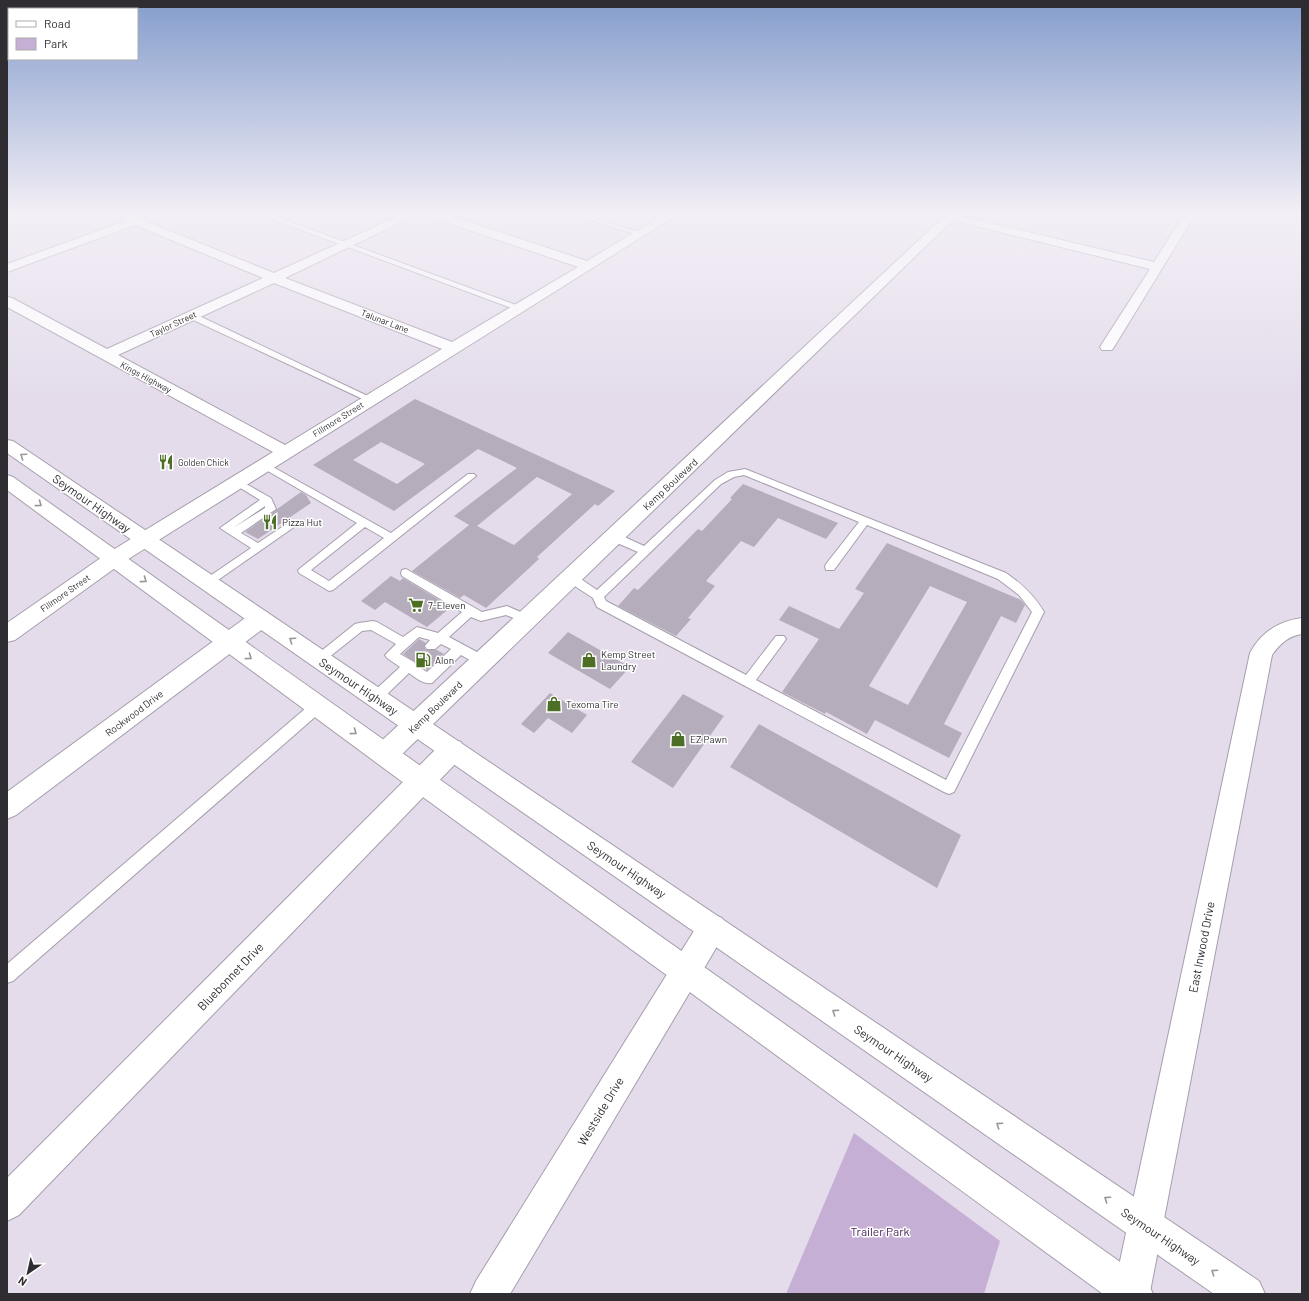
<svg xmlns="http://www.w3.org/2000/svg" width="1309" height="1301" font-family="Barlow,sans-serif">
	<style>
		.green { fill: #c5afd5 }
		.building { fill: #b5adbb; fill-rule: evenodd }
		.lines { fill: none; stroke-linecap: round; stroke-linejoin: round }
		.service-casing { stroke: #a69eac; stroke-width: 2 }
		.minor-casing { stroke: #a69eac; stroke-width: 2 }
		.secondary-casing { stroke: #a69eac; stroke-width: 2 }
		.primary-casing { stroke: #a69eac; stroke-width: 2 }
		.service { fill: #fff; fill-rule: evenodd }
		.minor { fill: #fff; fill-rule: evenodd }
		.secondary { fill: #fff; fill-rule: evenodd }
		.primary { fill: #fff; fill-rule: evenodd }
		.oneway { stroke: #989698 }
		.labels { text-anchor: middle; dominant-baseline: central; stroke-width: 3; stroke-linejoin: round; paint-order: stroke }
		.far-street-label { font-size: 9px; fill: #302d32; stroke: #fff }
		.far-poi-label { font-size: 9px; fill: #302d32; stroke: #fff; text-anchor: start }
		.street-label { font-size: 10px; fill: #302d32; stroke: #fff }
		.poi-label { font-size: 10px; fill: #302d32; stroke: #fff; text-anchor: start }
		.near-street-label { font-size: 12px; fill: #302d32; stroke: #fff }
		.near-park-label { font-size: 12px; fill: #442558; stroke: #fff }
	</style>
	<rect width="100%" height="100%" fill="#e4dceb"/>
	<path class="green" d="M854,1133L1000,1241L984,1294H786Z"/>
	<path class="building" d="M415,399L615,491L598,506L595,504L537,557L539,559L486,608L464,595L460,598L412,571L469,525L454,516L517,468L478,449L394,511L313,465ZM381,442L425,464L397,484L353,460ZM537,477L572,494L514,545L477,526Z
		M743,484L838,523L826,539L778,518L754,547L741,541L706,581L715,586L688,618L691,619L676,636L618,606L634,588L638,590L698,529L702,531L732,499L730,498Z
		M301,492L306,495L311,503L258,539L245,532Z
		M887,543L1021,600L1025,605L1016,623L1001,616L944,724L962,733L949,758L875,720L867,734L826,712L825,714L782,692L819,639L779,620L789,606L839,629L864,593L855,589ZM930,586L967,602L908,705L869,686Z
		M391,576L400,581L403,578L451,607L427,627L385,602L375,610L361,601Z
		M568,632L630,667L610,689L548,653Z
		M419,639L426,643L424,646L426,650H437L444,654L427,670L403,654Z
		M550,693L587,715L572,733L548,718L534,733L521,724Z
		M683,694L724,716L673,788L631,762Z
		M759,724L961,835L937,888L730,767Z"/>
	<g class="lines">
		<g class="service-casing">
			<path id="service" d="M256,213H266L524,308L517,310Z
				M568,213H579L644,234L639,235Z
				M189,314H195L374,399L373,401H367L189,318Z
				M264,462L391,533L468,474H474L476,476L333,590L329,591L299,573L298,570L357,523L261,467V463ZM365,527L384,538L329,581L311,570Z
				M745,469L1006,573C1022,584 1034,595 1044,612L954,792L949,794L944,792L597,607L593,598L567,581L565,578L567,575H575L597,590L638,552L610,540L609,537L610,534H618L644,546L715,480L728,472ZM744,475L859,522L826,564L825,567L826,570H834L867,525L998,579L1019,595L1032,612L946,780L756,680L784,642L786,639L784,636H776L746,675L606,601L604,597L721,484L734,477Z
				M237,479L271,498L276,509L241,533L258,543L288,523L292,521L297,525L208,587L202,583L204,580L251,548L220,528L260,500L234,484L232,482ZM265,506V508L233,528Z
				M406,569L482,612L507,606L532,617L534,620L532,623L528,624L506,615L481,621L471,617L449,637L488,658L490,661L488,664C479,667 469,659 461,655L432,683C424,685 416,678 409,673L380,701L376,702L372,701L370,697L372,693L400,667L387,658L385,655L396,644L371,630L362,631L323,662L319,664L315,662L313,659L315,656L355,624L359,623L373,621L377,622L403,637L417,627L438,633L462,612L402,576L401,573L402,570ZM419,637L430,640L425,646L427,649H435L441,644L451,649L427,672L416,665L414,662L400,654Z
				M318,701L323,702L324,706L323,710L13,981L7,983V964L313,702Z"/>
		</g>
		<g class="minor-casing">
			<path id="minor" d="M111,213H127L136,217H145L147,219L145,221L274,273L405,213H420L285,278L452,342L578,267L425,215L424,213H442L587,261L666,213H680L122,563L15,640L7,642V623L108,553L273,452L7,307V297L12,298L107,349L263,278L135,225L7,272V264L125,221ZM274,283L442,349L285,445L118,355Z
				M1185,213H1196L1114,347L1112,350H1102L1100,347L1150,269L947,219L945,217L951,214L1154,262Z
				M260,611L268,613L271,619L268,625L16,815L7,819V792L252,613Z
				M1302,618V634C1288,636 1280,644 1272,655L1150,1292L1149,1294H1113L1250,653C1261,632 1279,621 1302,618Z
				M452,739L461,742L464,750L461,758L19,1215L7,1221V1178L443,742Z
				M712,914L722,918L726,928L722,938L510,1294H470L476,1281L702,918Z"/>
		</g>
		<g class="secondary-casing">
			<path id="secondary" d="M948,213H960L394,762L385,765L376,762L373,754L376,746Z"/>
		</g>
		<g class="primary-casing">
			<path id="primary" d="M7,440L13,441L1259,1281L1265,1294H1214L7,453Z
				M7,475L13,477L1147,1281L1153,1294H1103L412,789L7,490Z"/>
		</g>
		<use href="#service" class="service"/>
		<use href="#minor" class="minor"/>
		<use href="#secondary" class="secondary"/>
		<use href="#primary" class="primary"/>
	</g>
	<defs><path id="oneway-chevron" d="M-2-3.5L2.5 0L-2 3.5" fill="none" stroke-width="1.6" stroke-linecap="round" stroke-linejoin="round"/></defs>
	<g class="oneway">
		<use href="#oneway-chevron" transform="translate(23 456) rotate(-145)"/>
		<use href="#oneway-chevron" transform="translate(39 504) rotate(36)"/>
		<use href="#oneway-chevron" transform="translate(144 580) rotate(36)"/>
		<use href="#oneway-chevron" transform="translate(292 640) rotate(-146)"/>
		<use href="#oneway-chevron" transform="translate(249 657) rotate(36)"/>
		<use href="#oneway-chevron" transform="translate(354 732) rotate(36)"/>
		<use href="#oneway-chevron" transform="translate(835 1012) rotate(-146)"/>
		<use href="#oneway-chevron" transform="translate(999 1125) rotate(-146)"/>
		<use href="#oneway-chevron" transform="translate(1107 1199) rotate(-146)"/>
		<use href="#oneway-chevron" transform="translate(1214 1272) rotate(-146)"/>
	</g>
	<linearGradient id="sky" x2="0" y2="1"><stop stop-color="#859dcc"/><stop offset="0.54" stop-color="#f3eff6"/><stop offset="1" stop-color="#f3eff6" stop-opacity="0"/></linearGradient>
	<rect width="1309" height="396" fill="url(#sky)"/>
	<defs>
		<g id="restaurant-bare" transform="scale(1.2)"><path d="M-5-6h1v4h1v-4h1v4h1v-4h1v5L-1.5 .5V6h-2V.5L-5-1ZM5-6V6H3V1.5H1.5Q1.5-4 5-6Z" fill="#4d6e25" stroke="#fff" stroke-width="2.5" paint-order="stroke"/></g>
		<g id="supermarket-bare" transform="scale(1.2)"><path d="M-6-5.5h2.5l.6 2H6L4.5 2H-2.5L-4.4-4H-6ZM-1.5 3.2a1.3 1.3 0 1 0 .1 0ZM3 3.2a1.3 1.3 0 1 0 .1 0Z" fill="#4d6e25" stroke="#fff" stroke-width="2.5" paint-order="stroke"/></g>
		<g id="fuel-bare" transform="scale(1.2)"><path d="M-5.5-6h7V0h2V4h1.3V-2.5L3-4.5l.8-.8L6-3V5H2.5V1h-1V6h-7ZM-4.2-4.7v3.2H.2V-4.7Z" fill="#4d6e25" stroke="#fff" stroke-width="2.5" paint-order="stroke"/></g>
		<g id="shop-bare" transform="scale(1.2)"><path d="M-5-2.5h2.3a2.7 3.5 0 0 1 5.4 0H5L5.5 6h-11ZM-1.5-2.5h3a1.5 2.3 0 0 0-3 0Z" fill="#4d6e25" stroke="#fff" stroke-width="2.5" paint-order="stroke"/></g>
	</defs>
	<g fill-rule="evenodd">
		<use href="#restaurant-bare" x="166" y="462"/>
		<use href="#restaurant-bare" x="270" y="522"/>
		<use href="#supermarket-bare" x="416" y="605"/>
		<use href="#fuel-bare" x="423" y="660"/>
		<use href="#shop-bare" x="589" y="660"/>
		<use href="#shop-bare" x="554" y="704"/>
		<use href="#shop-bare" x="678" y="739"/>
	</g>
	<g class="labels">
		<g class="far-street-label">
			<text transform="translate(385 321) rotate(21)">Talunar Lane</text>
			<text transform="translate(173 324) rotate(-25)">Taylor Street</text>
			<text transform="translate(146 377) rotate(28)">Kings Highway</text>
			<text transform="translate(338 419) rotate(-32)">Fillmore Street</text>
			<text transform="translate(65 593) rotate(-35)">Fillmore Street</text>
		</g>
		<g class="far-poi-label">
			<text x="178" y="462">Golden Chick</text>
		</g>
		<g class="street-label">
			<text transform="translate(670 484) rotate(-43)">Kemp Boulevard</text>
			<text transform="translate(435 707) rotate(-44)">Kemp Boulevard</text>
			<text transform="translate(134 713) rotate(-37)">Rockwood Drive</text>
		</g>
		<g class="poi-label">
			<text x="282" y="522">Pizza Hut</text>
			<text x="428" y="605">7-Eleven</text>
			<text x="601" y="654">Kemp Street<tspan x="601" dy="12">Laundry</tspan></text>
			<text x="435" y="660">Alon</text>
			<text x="566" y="704">Texoma Tire</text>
			<text x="690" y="739">EZ Pawn</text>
		</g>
		<g class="near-street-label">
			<text transform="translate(92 503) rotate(35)">Seymour Highway</text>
			<text transform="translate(359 686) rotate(34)">Seymour Highway</text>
			<text transform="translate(627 869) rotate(34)">Seymour Highway</text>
			<text transform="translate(1201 947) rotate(-79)">East Inwood Drive</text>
			<text transform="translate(230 976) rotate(-46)">Bluebonnet Drive</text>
			<text transform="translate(894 1053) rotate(34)">Seymour Highway</text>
			<text transform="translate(600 1111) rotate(-59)">Westside Drive</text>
			<text transform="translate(1161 1236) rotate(34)">Seymour Highway</text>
		</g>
		<g class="near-park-label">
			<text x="880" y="1231">Trailer Park</text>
		</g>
	</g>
	<rect width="1309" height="1301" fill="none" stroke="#302d32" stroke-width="16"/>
	<rect x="8" y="8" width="130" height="52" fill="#ffffff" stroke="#acabad"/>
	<rect x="16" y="21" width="20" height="6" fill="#ffffff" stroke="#acabad"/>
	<text x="44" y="28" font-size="12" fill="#302d32">Road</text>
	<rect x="16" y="38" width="20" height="12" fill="#c5afd5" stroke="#acabad"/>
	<text x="44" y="48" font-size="12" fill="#302d32">Park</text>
	<g transform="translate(28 1273) rotate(214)" stroke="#ffffff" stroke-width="3" paint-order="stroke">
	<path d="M0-3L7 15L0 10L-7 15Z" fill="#302d32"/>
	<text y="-6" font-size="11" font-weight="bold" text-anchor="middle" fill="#302d32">N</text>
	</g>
</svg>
